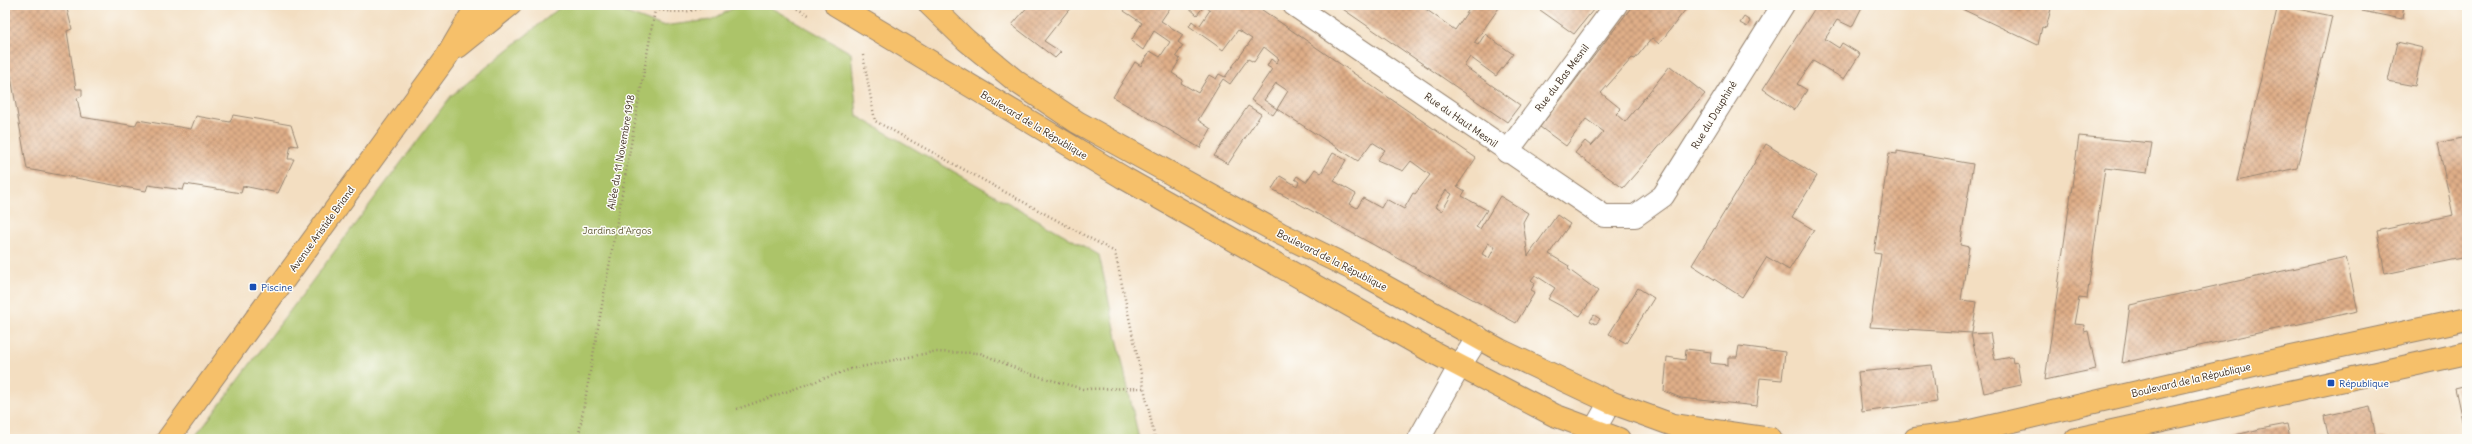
<svg xmlns="http://www.w3.org/2000/svg" width="2472" height="444" font-family="Delius,sans-serif">
	<style>
		.green { fill: #acc469; stroke: #747744 }
		.building { fill: url(#building-cross-hatch); fill-rule: evenodd }
		.lines { fill: none; stroke-linecap: round; stroke-linejoin: round }
		.minor-casing { stroke: #978470; stroke-width: 24 }
		.major-casing { stroke: #978470; stroke-width: 24 }
		.path { stroke: #978470; stroke-width: 2.5; stroke-dasharray: 1 3; stroke-linecap: butt }
		.minor { stroke: #fff; stroke-width: 22 }
		.major { stroke: #f6c06b; stroke-width: 22 }
		.transit-dot { fill: #1a4fb4; stroke: #fdfcf7; stroke-width: 1.5 }
		.labels { text-anchor: middle; dominant-baseline: central; stroke-width: 3; stroke-linejoin: round; paint-order: stroke }
		.street-label { font-size: 10px; fill: #3b2a1e; stroke: #fdfcf7 }
		.park-label { font-size: 10px; fill: #5d5834; stroke: #fdfcf7 }
		.transit-label { font-size: 10px; fill: #164399; stroke: #fdfcf7; text-anchor: start }
	</style>
	<defs>
		<pattern id="building-cross-hatch" width="8" height="8" patternUnits="userSpaceOnUse"><rect width="8" height="8" fill="#dfae88"/><path d="M0 0l8 8M0 8l8-8" fill="none" stroke="#b68e6f"/></pattern>
	</defs>
	<rect width="100%" height="100%" fill="#fdfcf7"/>
	<filter id="ink" filterUnits="userSpaceOnUse"><feTurbulence type="fractalNoise" baseFrequency=".025" numOctaves="2"/><feDisplacementMap in="SourceGraphic" scale="8" xChannelSelector="R" yChannelSelector="G"/><feConvolveMatrix kernelMatrix="1 2 1 2 8 2 1 2 1" color-interpolation-filters="sRGB"/></filter>
	<filter id="wash" filterUnits="userSpaceOnUse"><feTurbulence type="fractalNoise" baseFrequency=".012" numOctaves="4" result="noise"/><feDisplacementMap in="SourceGraphic" scale="16" xChannelSelector="R" yChannelSelector="G"/><feGaussianBlur stdDeviation="0.9" result="paint"/><feColorMatrix in="noise" values="0 0 0 0 0 0 0 0 0 0 0 0 0 0 0 0 0 1.4 0 .05"/><feComposite in="paint" operator="in"/></filter>
	<g filter="url(#wash)">
		<rect width="100%" height="100%" fill="#f3dec1"/>
		<path class="green" d="M563,5H604L662,26L711,20L739,5H767L851,53L857,116L1099,255L1139,439H194L451,96Z"/>
		<g id="blocks">
			<path class="building" d="M5,5H66L72,29L67,31L76,89H82V96L77,98L81,117L135,126L138,120L191,129L196,116L230,122L233,115L291,125L298,146L291,145L288,159H294L278,193L243,186L241,193L185,184L183,190L148,185L146,191L27,169L5,42Z
				M1029,5H1069L1071,7L1044,41L1061,52L1055,58L1012,25Z
				M1128,5H1172L1161,21L1183,35L1178,42L1183,46L1176,56L1180,59L1172,73L1183,80L1181,83L1198,93L1209,75L1216,79L1219,74L1225,77L1252,39L1238,30L1223,50L1189,26L1192,21L1198,26L1200,25L1210,10L1204,6L1197,15L1186,5H1255L1476,158L1457,186L1465,191L1462,196L1487,210L1476,227L1480,229L1500,196L1528,213L1523,222L1528,256L1557,215L1570,224L1549,254L1569,266L1568,269L1598,291L1580,316L1548,299L1555,288L1535,275L1531,280L1535,283L1531,290L1535,292L1516,323L1272,189L1280,176L1297,186L1299,182L1295,179L1297,176L1306,182L1315,169L1321,173L1333,153L1346,160L1334,181L1356,194L1350,204L1357,208L1363,198L1381,208L1386,199L1404,209L1413,193L1415,194L1430,175L1411,161L1403,171L1377,160L1385,150L1372,142L1358,161L1277,109L1288,91L1276,83L1264,100L1277,109L1273,115L1251,100L1272,69L1267,66L1271,59L1276,63L1279,59L1264,47L1254,62L1248,59L1230,84L1223,79L1221,82L1198,120L1211,129L1200,148L1135,110L1113,97L1135,62L1141,66L1150,51L1160,57L1170,42L1154,31L1143,50L1131,41L1142,23L1124,11ZM1446,190L1452,194L1442,211L1435,207ZM1488,243L1495,247L1489,258L1482,254Z
				M1337,5H1420L1455,30L1472,5H1501L1474,43L1478,45L1485,34L1513,54L1496,76L1470,57L1464,66L1520,105L1507,122Z
				M1533,5H1597L1574,34Z
				M1633,5H1689L1659,44L1652,38L1635,59L1632,58L1601,93L1621,109L1616,114L1625,122L1670,66L1705,94L1623,188L1575,153L1585,141L1591,146L1604,132L1586,119L1566,146L1540,127Z
				M1817,5H1863L1852,27L1837,20L1825,39L1839,48L1842,43L1860,54L1844,79L1813,61L1797,84L1807,90L1794,110L1763,89Z
				M1964,5H2052L2046,28L2042,27L2038,45L1962,9Z
				M2278,5L2332,16L2297,168L2237,181Z
				M2364,5H2404L2402,19L2362,11Z
				M1744,17L1750,21L1747,27L1740,23Z
				M2397,42L2423,48L2415,86L2388,81Z
				M1248,106L1261,114L1228,164L1214,156Z
				M2079,136L2152,143L2147,173L2105,168L2087,298L2079,297L2074,324L2085,325L2084,332L2088,331L2096,369L2045,380Z
				M2467,137V257L2385,274L2377,231L2453,215L2438,143Z
				M1766,144L1817,176L1792,217L1814,230L1789,270L1767,257L1742,297L1692,265Z
				M1897,151L1973,164L1960,245L1969,247L1961,300L1977,302L1972,333L1870,327L1881,254L1874,253L1889,153L1897,154Z
				M2346,257L2358,311L2122,363L2130,305Z
				M1638,288L1654,298L1626,343L1609,334Z
				M1594,315L1600,319L1596,324L1590,321Z
				M1990,333L1995,360L2012,357L2013,363L2017,362L2021,385L1984,393L1971,334Z
				M1739,346L1785,352L1782,380L1760,378L1757,406L1681,398L1664,391L1667,357L1685,360L1686,349L1711,352L1710,363L1728,365V357H1737Z
				M1932,365L1937,402L1862,412L1858,372Z
				M2467,385V439H2466L2455,388Z
				M2370,406L2376,438L2384,436L2387,439H2329L2324,416Z
				M2287,424L2290,439H2220L2260,429Z"/>
		</g>
	</g>
	<g filter="url(#ink)">
		<use href="#blocks" fill-opacity="0" stroke="#978470" stroke-width="1"/>
		<g class="lines">
			<g class="minor-casing">
				<path id="minor" d="M1294,5L1604,216H1635L1663,196L1783,5
					M1507,152L1616,5
					M1419,439L1459,367L1478,337
					M1589,439L1610,402"/>
			</g>
			<g class="major-casing">
				<path id="major" d="M836,5L1124,178L1427,349L1554,415L1619,439
					M930,5L966,40L1017,82L1077,122L1281,234L1361,273L1500,350L1610,402L1673,425L1771,439
					M458,47L510,5
					M168,439L447,56L477,5
					M1915,439L1966,432L2258,364L2467,319
					M2076,439L2467,353"/>
			</g>
			<path class="path" d="M640,5C663,13 688,15 711,5
				M790,5L809,15
				M863,55L875,121L1115,252L1155,439
				M737,409L851,369L933,352L980,353L1027,373L1083,389L1144,388
				M578,439L655,10"/>
			<use href="#minor" class="minor"/>
			<use href="#major" class="major"/>
		</g>
	</g>
	<g class="transit-dot">
		<rect x="249" y="283" width="8" height="8" rx="2"/>
		<rect x="2327" y="379" width="8" height="8" rx="2"/>
	</g>
	<g class="labels">
		<g class="street-label">
			<text transform="translate(1562 78) rotate(-53)">Rue du Bas Mesnil</text>
			<text transform="translate(1714 115) rotate(-59)">Rue du Dauphiné</text>
			<text transform="translate(1461 120) rotate(35)">Rue du Haut Mesnil</text>
			<text transform="translate(1034 125) rotate(31)">Boulevard de la République</text>
			<text transform="translate(621 152) rotate(-80)">Allée du 11 Novembre 1918</text>
			<text transform="translate(322 229) rotate(-54)">Avenue Aristide Briand</text>
			<text transform="translate(1332 260) rotate(27)">Boulevard de la République</text>
			<text transform="translate(2191 380) rotate(-13)">Boulevard de la République</text>
		</g>
		<g class="park-label">
			<text x="617" y="230">Jardins d'Argos</text>
		</g>
		<g class="transit-label">
			<text x="261" y="287">Piscine</text>
			<text x="2339" y="383">République</text>
		</g>
	</g>
	<rect width="2472" height="444" fill="none" stroke="#fdfcf7" stroke-width="20"/>
</svg>
